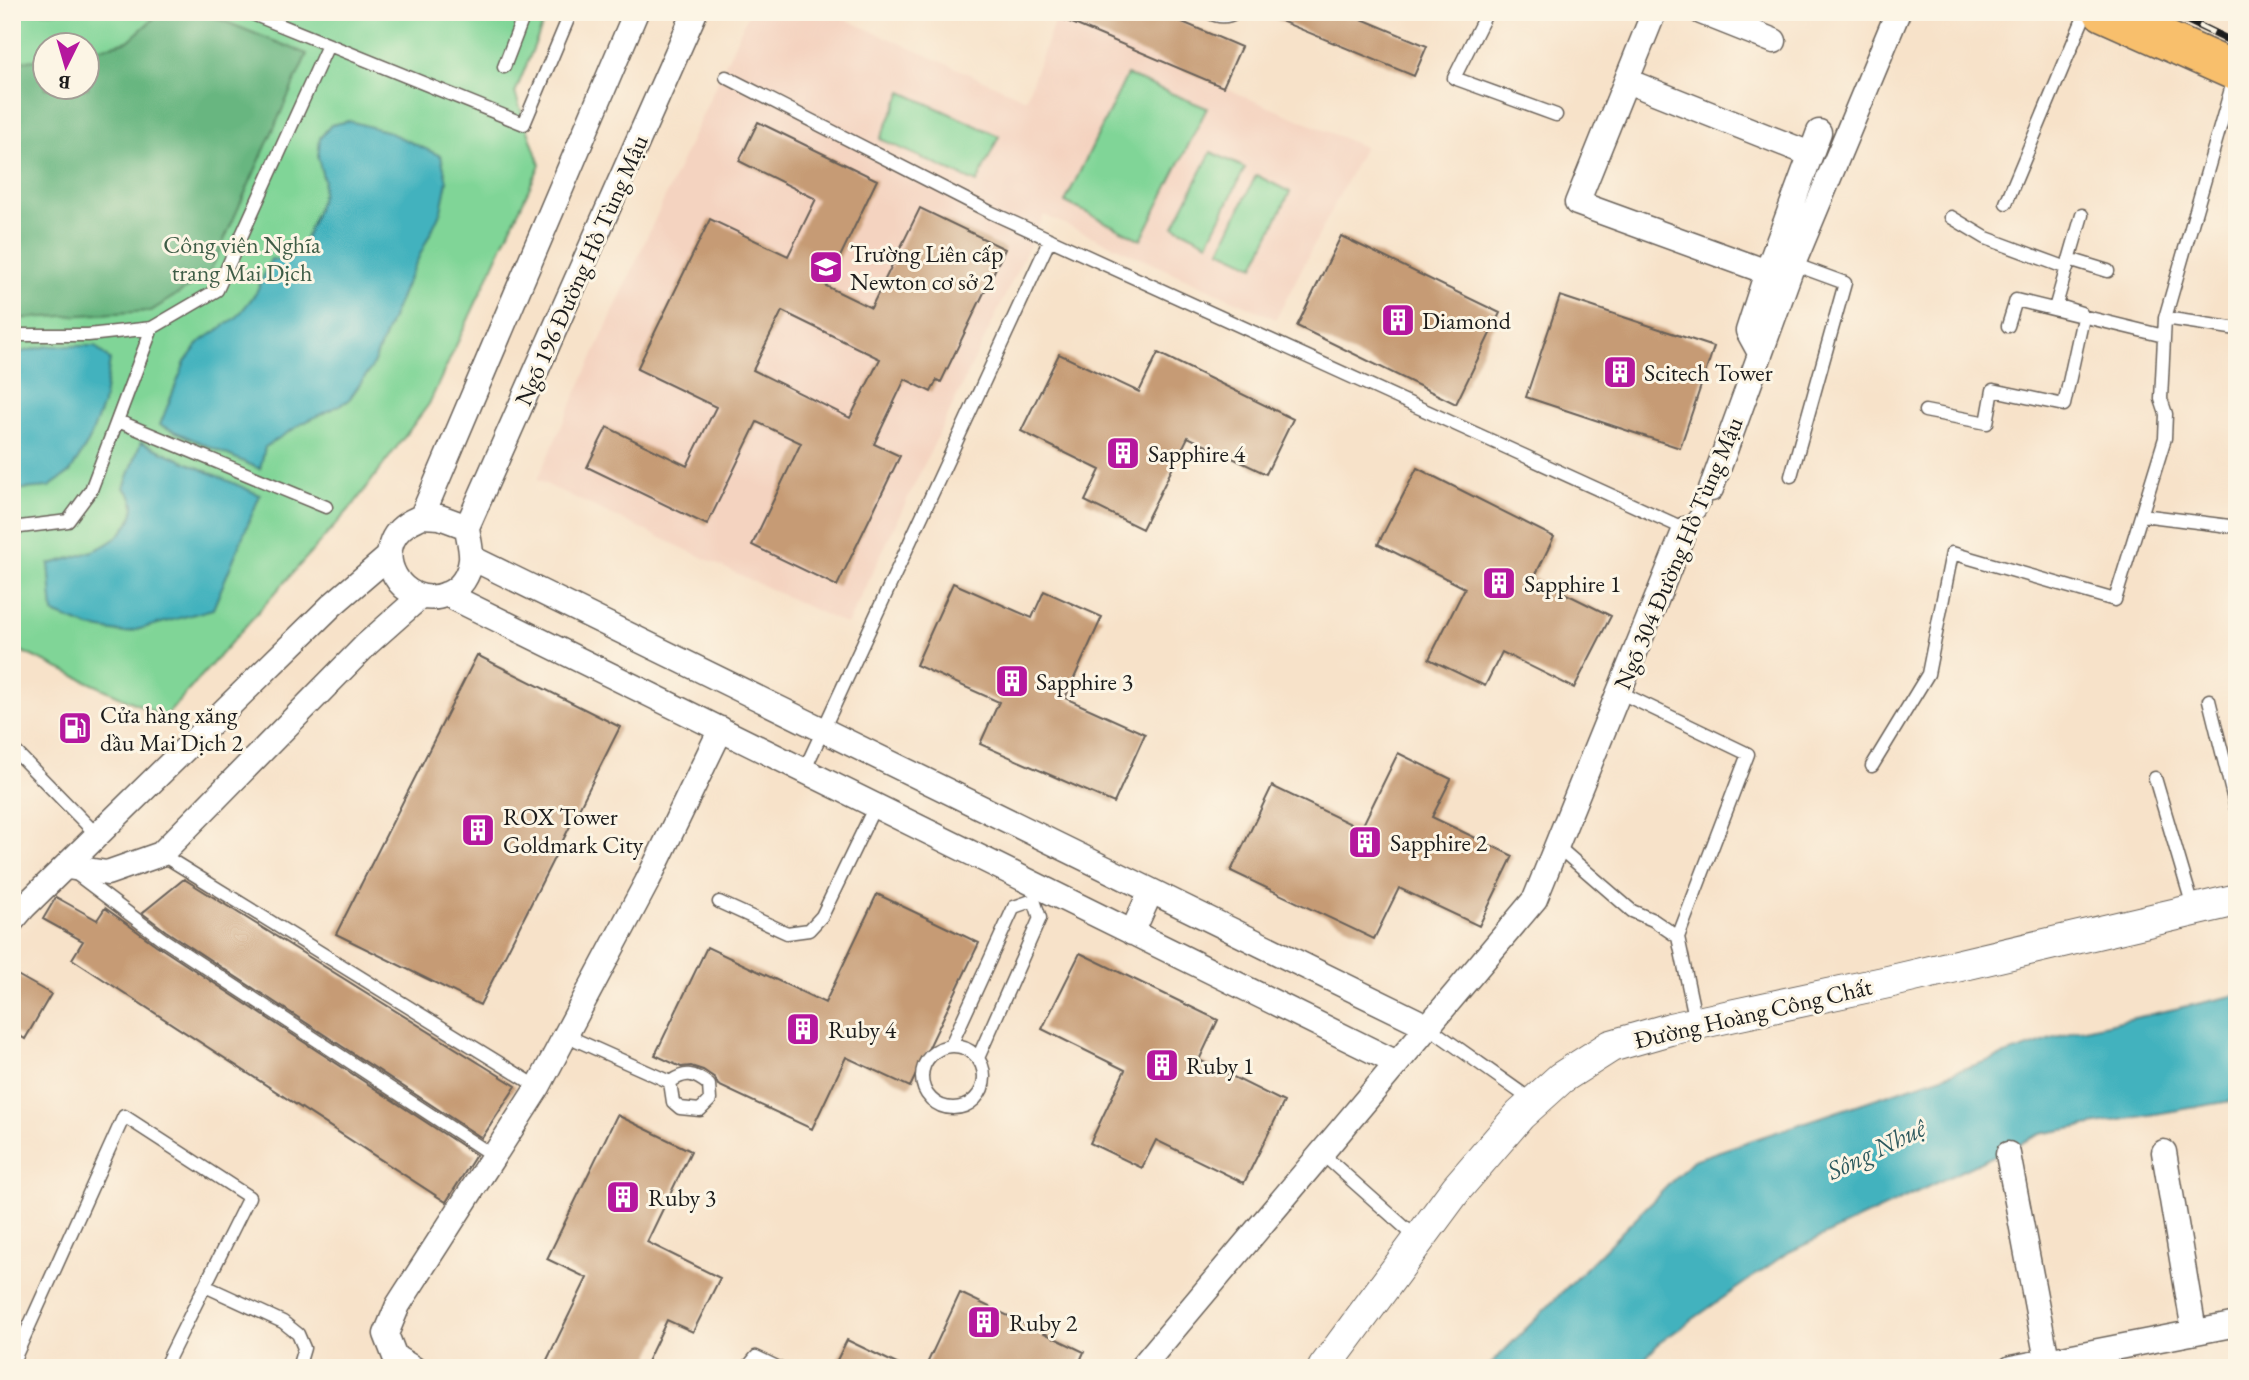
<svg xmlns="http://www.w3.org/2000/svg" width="2249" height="1380" font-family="'EB Garamond',serif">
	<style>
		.built { fill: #f4d3c0 }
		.green { fill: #80d597; stroke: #4e785a; stroke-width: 2; fill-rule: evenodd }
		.forest { fill: #68b680; stroke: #42694e; stroke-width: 2 }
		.water { fill: #43b2be; stroke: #30676d; stroke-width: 2 }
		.building { fill: #c69b75; fill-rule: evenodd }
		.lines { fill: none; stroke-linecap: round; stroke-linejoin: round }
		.service-casing { stroke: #696159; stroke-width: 15 }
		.minor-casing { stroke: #696159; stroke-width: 27 }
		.tertiary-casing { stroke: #696159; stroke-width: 34 }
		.trunk-casing { stroke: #696159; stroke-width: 41 }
		.service { stroke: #fff; stroke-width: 12 }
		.minor { stroke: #fff; stroke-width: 24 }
		.tertiary { stroke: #fff; stroke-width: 32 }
		.trunk { stroke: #f8bf6c; stroke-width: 38 }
		.rail-casing { stroke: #1c1c1c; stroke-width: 8 }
		.rail { stroke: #fcf5e5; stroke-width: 5; stroke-dasharray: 16; stroke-linecap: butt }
		.labels { text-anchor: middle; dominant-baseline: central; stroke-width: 6; stroke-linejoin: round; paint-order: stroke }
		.park-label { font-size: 24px; fill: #3f5d47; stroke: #fcf5e5 }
		.poi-label { font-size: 24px; fill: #1c1c1c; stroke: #fcf5e5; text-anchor: start }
		.street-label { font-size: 24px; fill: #1c1c1c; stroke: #fcf5e5 }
		.water-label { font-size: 26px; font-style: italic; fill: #2c585d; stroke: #fcf5e5 }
	</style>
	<rect width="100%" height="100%" fill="#fcf5e5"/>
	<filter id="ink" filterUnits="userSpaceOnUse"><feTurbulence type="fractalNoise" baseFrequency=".0143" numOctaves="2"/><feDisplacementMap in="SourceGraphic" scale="14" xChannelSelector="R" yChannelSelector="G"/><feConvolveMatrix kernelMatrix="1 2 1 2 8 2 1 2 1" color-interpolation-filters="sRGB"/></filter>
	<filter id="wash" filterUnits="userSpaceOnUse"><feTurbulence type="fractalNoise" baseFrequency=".00686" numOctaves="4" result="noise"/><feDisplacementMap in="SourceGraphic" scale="28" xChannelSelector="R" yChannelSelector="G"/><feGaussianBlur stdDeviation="1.57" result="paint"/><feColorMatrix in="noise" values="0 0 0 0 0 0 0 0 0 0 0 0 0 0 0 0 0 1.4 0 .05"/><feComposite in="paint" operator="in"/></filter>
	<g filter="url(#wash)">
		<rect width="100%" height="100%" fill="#f7e2c9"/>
		<path class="built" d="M749,12H829L1026,99L1056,17L1364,147L1276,319L1044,215L847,625L537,480Z"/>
		<path class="green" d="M12,12H548L515,93L540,165L429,404L354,504L165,717L12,647ZM46,46H88V88H46Z
			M1127,75L1207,108L1141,240L1065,202Z
			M902,92L999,136L977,183L880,139Z
			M1211,152L1245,168L1208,243L1174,226Z
			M1256,175L1290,192L1254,266L1220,250Z"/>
		<path class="forest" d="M161,12H201L307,54L209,274L151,311L12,319V61L45,60L46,88H88V51L128,41Z"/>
		<path class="water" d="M349,121L386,131L441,156L447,181L441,211L406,284L372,367L348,401L303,423L265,447L260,469L160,425L185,362L200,342L237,317L256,293L271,259L286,261L300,253L321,199L324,181L318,158L320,138L331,125Z
			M48,346H95L110,360L103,404L89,441L70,472L49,487L12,490V354Z
			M141,442L260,495L213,609L125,633L89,627L53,613L49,564C79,556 124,547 133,512C136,503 131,494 124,488Z
			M2237,995V1100L2040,1134L1787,1253L1659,1343L1637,1368H1487L1693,1160L2076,1031Z"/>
		<g id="blocks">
			<path class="building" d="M1046,12H1159L1241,47L1223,87Z
				M1259,12H1345L1427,46L1414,76Z
				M758,122L877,180L826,286L871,308L920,208L1005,249L941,382L937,380L931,392L905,379L874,444L900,456L837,586L752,545L801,443L757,422L707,525L587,467L607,427L687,466L716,407L637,369L710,219L788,256L816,199L739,161ZM782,311L880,359L850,418L753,370Z
				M1341,236L1500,313L1456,404L1297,326Z
				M1560,296L1714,347L1680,448L1526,397Z
				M1158,353L1293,419L1266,474L1188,437L1142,529L1085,501L1100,470L1021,431L1059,354L1139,392Z
				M1417,468L1554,537L1534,578L1611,616L1574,688L1502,652L1485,686L1429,659L1465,588L1378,544Z
				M953,583L1032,618L1044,591L1102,617L1065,698L1145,734L1114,803L980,744L999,702L916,665Z
				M477,655L620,727L480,1005L336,934Z
				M1398,753L1451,779L1432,817L1513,856L1479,926L1399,888L1374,939L1231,871L1272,786L1361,829Z
				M184,879L516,1086L482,1138L166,931L142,913Z
				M877,894L979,943L910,1087L846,1057L812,1129L718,1085L715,1078L703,1070L691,1066L681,1067L655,1055L707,947L825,1003Z
				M56,897L97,920L105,908L156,945L476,1155L446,1202L72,959L83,941L43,919Z
				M1080,953L1218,1020L1199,1060L1284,1102L1244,1183L1156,1140L1142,1168L1090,1143L1125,1070L1042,1029Z
				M12,972L51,994L25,1039L12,1031Z
				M617,1115L691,1151L647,1242L720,1278L693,1332L667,1320L644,1368H543L587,1278L547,1259Z
				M960,1293L1084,1352L1077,1368H925Z
				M847,1340L905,1368H833Z"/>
		</g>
	</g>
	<g filter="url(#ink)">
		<use href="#blocks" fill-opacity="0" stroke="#696159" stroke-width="2"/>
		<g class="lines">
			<g class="service-casing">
				<path id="service" d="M248,12L524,124L571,12
					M1208,12C1217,17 1227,18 1236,12
					M1487,12L1454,78L1556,115
					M504,67L525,12
					M726,77L990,212L1685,529L1699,511L1711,489
					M2006,203L2086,12
					M1951,217L1986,238L2067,268
					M2069,259L2108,271
					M2165,318L2237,329
					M2008,326L2016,300L2164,336
					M12,335H88L152,328
					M1925,411L1987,423L1993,390L2064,405L2083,318L2081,313L2056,305L2082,215
					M118,421L326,507
					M1791,476L1845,283L1793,264
					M2142,515L2237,527
					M12,528L68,521L91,490L152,328L217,290L328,45
					M1619,692L1748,754L1678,937L1696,1022
					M2209,700L2237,812
					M12,748L98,836
					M1872,766L1928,674L1952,553L2115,600L2165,438L2166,414L2161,399L2165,318L2235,75
					M804,771L1050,239
					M2155,778L2194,910
					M1557,846L1632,911L1653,920L1678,937
					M161,854L538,1087
					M75,873L161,938L495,1157
					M719,902L787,933L809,930L822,916L875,806
					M1427,1026L1534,1102
					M565,1035L670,1082L673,1102L680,1108L700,1110L710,1100L709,1085C694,1073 686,1071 670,1082
					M951,1045L1014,907L1034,900L1041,887
					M922 1077a31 31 0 1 1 62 0a31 31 0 1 1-62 0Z
					M978,1058L1040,918L1034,900
					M1321,1153L1419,1240
					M205,1286L283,1322L298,1334L304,1348L298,1368
					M12,1364L124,1116L249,1197L164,1368
					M747,1368L756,1357L779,1368"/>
			</g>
			<g class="minor-casing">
				<path id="minor" d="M1654,12L1577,203L1767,272
					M1701,12L1774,41
					M1627,81L1810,154
					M1760,353L1748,331L1767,272L1819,132
					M1711,489L1793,264L1898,12
					M422,516L636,12
					M422,516L440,517L467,527C468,537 472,550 471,560C469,575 461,588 447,594C402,613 367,550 407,524C411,521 417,519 422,516Z
					M467,527L695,12
					M472,558L1427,1026
					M446,594L1397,1063
					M67,867L107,873L161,854L367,644L420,597
					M12,921L24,907L332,605L389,556
					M1132,933L1151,891
					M2164,1152L2194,1331
					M2008,1154L2047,1360
					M413,1368L395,1357L386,1334L398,1305L538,1087L647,882L721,729
					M1141,1368L1535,899L1685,529
					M2011,1368L2237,1324"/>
			</g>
			<g class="tertiary-casing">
				<path id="tertiary" d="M1324,1368L1457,1188L1520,1115L1561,1078L1611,1046L1670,1029L1888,982L2237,900"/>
			</g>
			<g class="trunk-casing">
				<path id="trunk" d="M2103,12L2237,72"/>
			</g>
			<use href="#service" class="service"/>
			<use href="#minor" class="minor"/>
			<use href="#tertiary" class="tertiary"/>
			<use href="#trunk" class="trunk"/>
			<g class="rail-casing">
				<path id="rail" d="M2170,12L2237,44
					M2223,12L2237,19"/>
			</g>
			<use href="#rail" class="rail"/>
		</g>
	</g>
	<defs>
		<g id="school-square" transform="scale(1.75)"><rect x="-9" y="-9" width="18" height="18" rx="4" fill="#b5179e" stroke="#fcf5e5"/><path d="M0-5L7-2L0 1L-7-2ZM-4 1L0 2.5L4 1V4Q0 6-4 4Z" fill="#fff"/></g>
		<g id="building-square" transform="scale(1.75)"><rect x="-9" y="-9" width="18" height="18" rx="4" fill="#b5179e" stroke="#fcf5e5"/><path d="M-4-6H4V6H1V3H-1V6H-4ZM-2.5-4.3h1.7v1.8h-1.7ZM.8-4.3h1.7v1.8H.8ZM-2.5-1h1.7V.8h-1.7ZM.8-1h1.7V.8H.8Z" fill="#fff"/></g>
		<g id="fuel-square" transform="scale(1.75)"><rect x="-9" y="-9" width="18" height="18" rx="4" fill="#b5179e" stroke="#fcf5e5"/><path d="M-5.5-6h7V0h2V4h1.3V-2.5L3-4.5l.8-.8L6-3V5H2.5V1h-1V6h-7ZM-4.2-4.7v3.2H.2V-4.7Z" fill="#fff"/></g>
	</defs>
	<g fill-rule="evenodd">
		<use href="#school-square" x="826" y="267"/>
		<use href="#building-square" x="1398" y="320"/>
		<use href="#building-square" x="1620" y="372"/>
		<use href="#building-square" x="1123" y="453"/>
		<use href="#building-square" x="1499" y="583"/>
		<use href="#building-square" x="1012" y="681"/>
		<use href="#fuel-square" x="75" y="728"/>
		<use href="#building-square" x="478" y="830"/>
		<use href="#building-square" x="1365" y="842"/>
		<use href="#building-square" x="803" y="1029"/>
		<use href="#building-square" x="1162" y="1065"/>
		<use href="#building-square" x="623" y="1197"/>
		<use href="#building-square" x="984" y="1322"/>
	</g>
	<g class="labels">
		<g class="park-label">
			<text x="242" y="244">Công viên Nghĩa<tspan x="242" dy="28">trang Mai Dịch</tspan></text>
		</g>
		<g class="poi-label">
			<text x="850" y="253">Trường Liên cấp<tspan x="850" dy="28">Newton cơ sở 2</tspan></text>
			<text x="1422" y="320">Diamond</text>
			<text x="1644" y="372">Scitech Tower</text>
			<text x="1148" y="453">Sapphire 4</text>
			<text x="1524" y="583">Sapphire 1</text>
			<text x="1036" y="681">Sapphire 3</text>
			<text x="100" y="714">Cửa hàng xăng<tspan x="100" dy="28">dầu Mai Dịch 2</tspan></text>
			<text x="503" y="816">ROX Tower<tspan x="503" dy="28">Goldmark City</tspan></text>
			<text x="1390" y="842">Sapphire 2</text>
			<text x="828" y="1029">Ruby 4</text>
			<text x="1186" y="1065">Ruby 1</text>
			<text x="648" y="1197">Ruby 3</text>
			<text x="1009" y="1322">Ruby 2</text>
		</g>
		<g class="street-label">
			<text transform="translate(581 270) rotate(-66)">Ngõ 196 Đường Hồ Tùng Mậu</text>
			<text transform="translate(1678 553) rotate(-67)">Ngõ 304 Đường Hồ Tùng Mậu</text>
			<text transform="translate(1753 1013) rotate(-13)">Đường Hoàng Công Chất</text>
		</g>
		<g class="water-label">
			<text transform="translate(1876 1149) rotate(-26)">Sông Nhuệ</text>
		</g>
	</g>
	<rect width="2249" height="1380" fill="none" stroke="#fcf5e5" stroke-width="42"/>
	<g transform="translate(66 66) rotate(185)"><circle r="33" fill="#fcf5e5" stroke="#a29e95" stroke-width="2"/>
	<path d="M0-5L12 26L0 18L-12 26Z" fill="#b5179e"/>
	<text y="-10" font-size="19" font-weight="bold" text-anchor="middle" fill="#1c1c1c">B</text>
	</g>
</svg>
